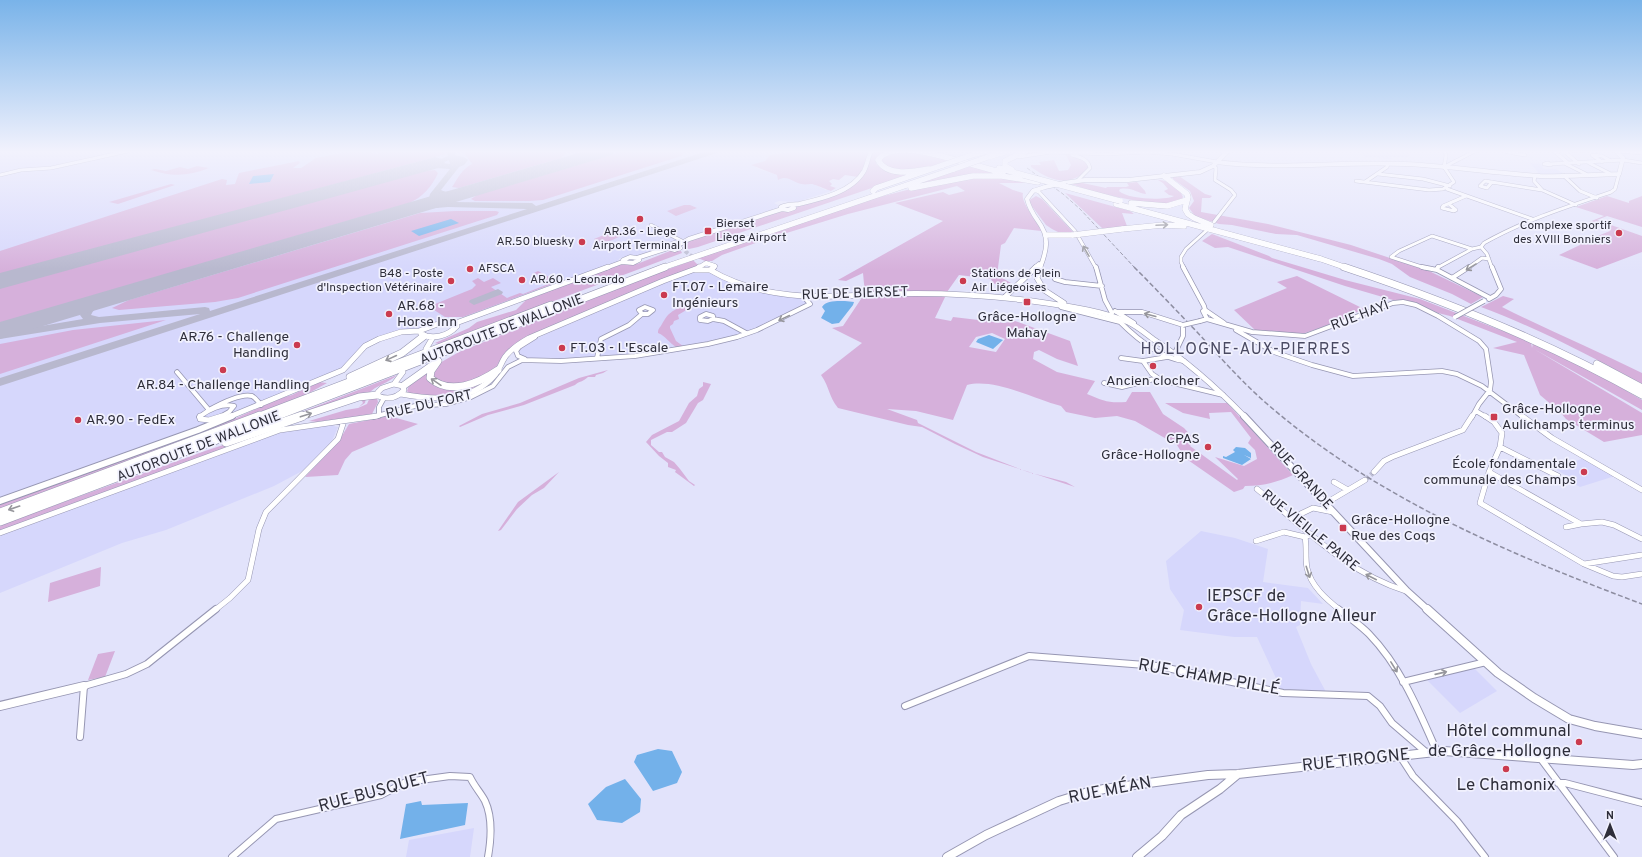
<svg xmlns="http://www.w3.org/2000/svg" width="1642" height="857" font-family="Overpass,sans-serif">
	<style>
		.built { fill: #d6d7fc }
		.green { fill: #d6b0db; fill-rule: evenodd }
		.water { fill: #73b1ea }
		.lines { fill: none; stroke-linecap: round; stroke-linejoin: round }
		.taxiway { fill: #b8b8ce; fill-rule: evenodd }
		.runway { fill: #b8b8ce; fill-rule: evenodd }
		.street-tunnel { stroke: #bebfd4; stroke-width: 5; stroke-dasharray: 5 2.5; stroke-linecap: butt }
		.secondary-tunnel { stroke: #bebfd4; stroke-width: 4; stroke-dasharray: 4 2; stroke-linecap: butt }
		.street-far3-casing { stroke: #9696b2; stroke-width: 4 }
		.street-far2-casing { stroke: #9696b2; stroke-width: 5.5 }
		.street-far1-casing { stroke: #9696b2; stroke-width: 6 }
		.street-casing { stroke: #9696b2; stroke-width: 8 }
		.secondary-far3-casing { stroke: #9696b2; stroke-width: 5 }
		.secondary-far2-casing { stroke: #9696b2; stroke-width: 6 }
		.secondary-far1-casing { stroke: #9696b2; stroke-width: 8 }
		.secondary-casing { stroke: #9696b2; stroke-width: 10 }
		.highway-far2-casing { stroke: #9696b2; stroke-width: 6 }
		.highway-far1-casing { stroke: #9696b2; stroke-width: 8 }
		.highway-casing { stroke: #9696b2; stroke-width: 10 }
		.street-far3 { stroke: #fff; stroke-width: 3 }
		.street-far2 { stroke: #fff; stroke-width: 4 }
		.street-far1 { stroke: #fff; stroke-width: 5 }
		.street { stroke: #fff; stroke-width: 6 }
		.secondary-far3 { stroke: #fff; stroke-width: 4 }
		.secondary-far2 { stroke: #fff; stroke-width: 5 }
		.secondary-far1 { stroke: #fff; stroke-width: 6 }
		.secondary { stroke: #fff; stroke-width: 8 }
		.highway-far2 { stroke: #fff; stroke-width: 5.5 }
		.highway-far1 { stroke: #fff; stroke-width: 7 }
		.highway { stroke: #fff; stroke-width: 9 }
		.rail-far1 { stroke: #8d8da0; stroke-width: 1; stroke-dasharray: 4 2; stroke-linecap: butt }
		.rail { stroke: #8d8da0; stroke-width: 1.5; stroke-dasharray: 5 2.5; stroke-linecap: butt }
		.street-bridge-casing { stroke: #9696b2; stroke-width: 5.5; stroke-linecap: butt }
		.secondary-bridge-casing { stroke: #9696b2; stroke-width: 5; stroke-linecap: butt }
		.highway-bridge-casing { stroke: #9696b2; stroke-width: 6; stroke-linecap: butt }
		.street-bridge { stroke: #fff; stroke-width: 4 }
		.secondary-bridge { stroke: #fff; stroke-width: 4 }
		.highway-bridge { stroke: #fff; stroke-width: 5.5 }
		.oneway { stroke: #96969c }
		.poi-dot { fill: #cb3b4f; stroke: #f1f1fe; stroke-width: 1.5 }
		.labels { text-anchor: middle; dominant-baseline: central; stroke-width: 3.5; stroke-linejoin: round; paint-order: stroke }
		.far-poi-label { font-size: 12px; fill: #2e2e3a; stroke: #f1f1fe; text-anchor: start }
		.poi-label { font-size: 14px; fill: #2e2e3a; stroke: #f1f1fe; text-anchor: start }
		.street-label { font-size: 14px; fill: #2e2e3a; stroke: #f1f1fe }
		.quarter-label { font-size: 16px; letter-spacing: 1px; fill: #4a4a62; stroke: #f1f1fe }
		.near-poi-label { font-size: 17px; fill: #2e2e3a; stroke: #f1f1fe; text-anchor: start }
		.near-street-label { font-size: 17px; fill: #2e2e3a; stroke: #f1f1fe }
	</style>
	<rect width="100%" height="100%" fill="#e2e3fb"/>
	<path class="built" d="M0,151H803L770,155L765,161L752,165L759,169L777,175L786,173L814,183L819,187L826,190L829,189L831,191L797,202L779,201L774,203L778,205L776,210L672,242L664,245L661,248L639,255L627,256L620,258L616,263L467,316L448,318L419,329L376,340L347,366L228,416L0,498Z
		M1359,151H1412L1408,157H1391L1392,159L1365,157Z
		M1530,163L1541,164L1544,169H1555L1566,174L1540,175Z
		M697,271L709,272L750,289L777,296L801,298L806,301V304L756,328L737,335L707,342L610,357L561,360L527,359L520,356L519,350L523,346L546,334L685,273Z
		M330,425L338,427L332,441L304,470L274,486L166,530L122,543L0,593V536L279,433Z
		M1584,458L1615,476L1580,487L1564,478L1567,476L1555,469Z
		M1201,531L1235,538L1268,549L1263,582L1308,588L1323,604L1301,601L1300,625L1296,627L1311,664L1326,692L1281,689L1257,637H1234L1180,630L1184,610L1170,589L1166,561Z
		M1473,667L1497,691L1460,713L1426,679Z
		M474,828L470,857H406L409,840Z"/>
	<path class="green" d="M353,151H373L370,153L378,154L382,151H444L446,154L0,275V251L222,179L227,180L226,185L235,184L239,173L299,161L300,163L293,168H301L316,158Z
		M463,151H563L565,154L561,158L459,188L452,187C458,178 462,169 472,164Z
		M624,151H686L681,156L543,200L529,201H475L471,199L477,195Z
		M803,151H869L862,170L858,177L845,175L839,180L833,179L829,181L832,184L830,186L836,188L839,186L831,191C831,191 813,184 812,184C808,184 805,185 802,184C793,183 788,174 778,180L777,175L751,165L765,161L770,155Z
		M873,151H893L876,158V164L882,168L916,173L698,247L689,249L686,248L688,242L691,240L779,211L794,210L798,206C813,201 846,192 857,181C865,173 869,161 873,151Z
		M896,152H914L952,160L927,168L902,171L884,166L881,159Z
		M1065,153L1079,157L1087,161L1089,168C1070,188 1051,181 1031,167V165H1041L1039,162L1054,160L1059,171L1068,170L1071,165Z
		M197,166L209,168C189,176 171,177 151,170L155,169L166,171L180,167L188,169Z
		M970,166L1005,176L923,184L893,191Z
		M435,170L438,173C433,185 422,198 409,203L0,323V288L424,171Z
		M1179,176L1205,194L1212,196L1210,198H1202L1201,212L1268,224L1351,245L1429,271L1483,297L1471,304L1452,294L1410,277L1392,264L1379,259L1297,235L1276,234L1232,225L1219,224L1195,216L1189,208L1194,201L1190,191L1173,179V177Z
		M995,177L1026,183H999L1013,190L1023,193C1020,202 1039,224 1042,231L1014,228L1005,243L1001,245L997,275L1011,283L1004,284L1002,287L993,283L991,279L959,275L947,292L865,294L863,273L846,281L838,280L943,221L895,203L943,192L949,195L965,191L957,186L848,214L764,240L722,255L712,261H705L698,258C782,228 867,195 955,180C968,178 982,178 995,177Z
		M1158,180C1168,179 1180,188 1183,197C1181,201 1174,204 1170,204C1152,206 1085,191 1070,183L1078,182L1106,188L1107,187H1126L1129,186L1127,183L1137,182L1145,191L1146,194C1136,193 1133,187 1120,189L1119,191C1127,199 1164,201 1174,196L1169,195L1164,191L1168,189L1163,183Z
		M171,184L175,185L118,204L109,202Z
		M1065,193L1130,211L1134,214L1122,213L1127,226L1103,229Z
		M1036,196L1042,199L1073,232L1060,233L1052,229L1046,225L1028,201Z
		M1607,196L1629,203V201L1642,196V227L1607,216L1597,220L1642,236V252L1597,269L1559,255L1580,245L1576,238L1588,240L1610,231L1589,222L1604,216L1576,207Z
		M684,205H690L697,208L676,216L667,211Z
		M455,211H496L499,212L497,215L238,298L215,302L119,310L112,308L129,300L420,213Z
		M616,230L625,234C614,239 605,246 594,239Z
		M1212,234L1269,256L1272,258L1345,280L1420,299L1531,342L1532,348L1533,343L1608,380L1642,400V410L1534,349L1642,413V435L1604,442L1566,419L1559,411L1540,395L1524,355L1493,348L1517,342L1450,316L1438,313L1419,304L1403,301L1393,300L1345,286L1228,247L1215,248L1202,241Z
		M670,251H681L682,253L439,344L435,343L469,328L477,322L516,310L526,300L622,264H637Z
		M693,260L698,265L695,267L539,332L503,356L495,369L485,378L452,385L434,379L432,373L438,364L459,352L610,291Z
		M538,271L558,282L463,317H445L431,308L435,304L472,289L476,285L472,281L478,278L484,282L493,278L501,283L491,287L507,298L520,293L523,294L551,283L534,273Z
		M1297,276L1364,309L1346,317L1349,318L1305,333L1297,334L1255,330L1234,310L1287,288L1277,282Z
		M946,295L935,318L951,321L953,317L1004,323L1015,321L1070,341L1078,366L1057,359L1039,350L1034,352L1033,359L1057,372L1095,381L1087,394C1104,401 1107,403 1126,402L1132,392H1150L1163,414L1184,428L1194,439L1190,446L1237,480L1238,479L1215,457L1244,466L1257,459L1255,450L1248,443L1251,438L1231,412L1209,413L1210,419L1183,413L1165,403H1227L1293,475C1278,482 1263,486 1245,486L1243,489L1234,492L1185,458L1177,445L1135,421L1117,416L1095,418L1066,412L1061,406C1034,399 995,378 967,385L953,420L916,411L887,409L917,420L918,423L976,452L1028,472L1066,482L1075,487L983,457L955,444L922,427L908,425L838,408C828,395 830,388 821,375L862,343L832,328L843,326L863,296ZM992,333L1005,339L996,352L969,347L976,337Z
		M1503,296L1514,299L1502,307C1548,330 1595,350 1642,373V384C1591,356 1535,327 1481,307Z
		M695,301L693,306L678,315L679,319L674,321L673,324L670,326V328L676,341L683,346L676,347C669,343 666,336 658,333C658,328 660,328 662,324C668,314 669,313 680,307L681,302Z
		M166,320L0,374V344L73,330Z
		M429,370L439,386L488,380C466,393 450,398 424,395C419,395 414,395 409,393L407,391L409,385Z
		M608,370L603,373L596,375L595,377H588C583,382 579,381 575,385L524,405L488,415L460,427L459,426L482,414L520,403L579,378Z
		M397,375C389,383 376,385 368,394L224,442Z
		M318,382L327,383L302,397L0,509V504L234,419L256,409L273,400L292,395Z
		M703,382L711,384L703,400L698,403L686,423L672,432H667L651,440V445L659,452H662L665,457L674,462L680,469L689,481L695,485L694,486L675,472L676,470L668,467V463L659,456L646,442L652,435L679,421L689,403L697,396L699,389L703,386Z
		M366,397L365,403L359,407L363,403L362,401H356L311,416L0,531V525L205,451Z
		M370,397L377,398L378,402L372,414L317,422L309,421L346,410L358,408L367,404Z
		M389,416L418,424L352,452L345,460L338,475L305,477L339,441L349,424Z
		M559,472L544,488L532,495L517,509L501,530L498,531L518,502Z
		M101,567L100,586L48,602L50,583Z
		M115,651L105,677L88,680L98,654Z"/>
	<path class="water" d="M274,174L270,182L249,184L253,176Z
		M451,219L459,223L419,236L411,231Z
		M845,301L854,302L853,305L839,323L832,324L821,318L825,311L822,307C826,300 838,301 845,301Z
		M989,335L1003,340L993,349L976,342L978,339Z
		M1236,447L1245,448L1251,453V458L1244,455L1251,459L1242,465L1223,458V456L1226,457L1235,452L1233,450Z
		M658,749L672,751L682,772L677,783L653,791L634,762L637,755Z
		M625,779L641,799L640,812L622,823L597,820L588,804L606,787Z
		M421,801L422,805L468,803L465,825L400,839L406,804Z"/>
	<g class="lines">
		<path class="taxiway" d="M446,151H454L455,155L464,157L468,160L464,165L459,167L441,190C449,195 459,187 466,193C460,198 445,199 438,196L437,197L443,201L453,202L532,203L536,206L707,151H718L717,153L0,386V378L200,314L100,323L0,339V333L83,319L80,315C86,302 99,298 112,295L117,298L116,300C107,303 94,306 91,315L99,317L205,307L209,308L210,311L527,209L448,207L425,209L400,215L397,214L396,212L397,210L425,203H434L429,198L430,194L450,169L436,168L417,170L413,168L414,166L432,163L448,156ZM449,160L450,164L442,163Z
			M498,289L503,292L502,294L474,305L469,302L470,300Z"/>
		<path class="runway" d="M585,151H614L612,155L0,339V322Z
			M435,157L442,159L445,163L442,167L0,289V273Z"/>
		<path class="street-tunnel" d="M1365,480L1374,472"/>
		<path class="secondary-tunnel" d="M685,251L695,259"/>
		<g class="street-far3-casing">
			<path id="street-far3" d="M1504,151L1525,155L1513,153
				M1564,151L1579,164
				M1617,151L1642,153
				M1072,155C1080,157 1088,159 1090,168L1078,180
				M1019,157L1051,152L1106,154L1147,152L1172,154L1217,162
				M1623,160L1642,163
				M1602,162L1592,155L1602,156L1611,161
				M1548,163L1551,165L1544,164Z
				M1568,163L1554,151H1582
				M1589,163L1609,173
				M1549,164L1623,160
				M1566,164L1586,174
				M1213,166L1216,168L1215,180L1231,190L1235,195L1214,222
				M1446,166L1475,151
				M1378,174L1423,179L1450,186
				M0,175L21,170L51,168L128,151
				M1563,175L1580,191L1597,198
				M1535,176L1534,181L1542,190L1576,205
				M1356,181L1429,190L1443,189L1454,182L1444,167L1446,156L1445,151
				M1365,182L1387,167L1388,164
				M1492,182L1487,188L1480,186L1485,181L1542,190
				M1447,189L1532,219
				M1034,190L1039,192L1075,231L1096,268
				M1449,204L1456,210L1454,211L1442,208L1443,206L1466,196
				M651,225L682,241
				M1481,247L1487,254L1492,268
				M1184,268L1181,262V257L1186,249L1206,231
				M1425,268L1391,257L1399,251L1432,236L1472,249
				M1437,268L1472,249L1481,247L1484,243C1525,220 1566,207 1611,192L1615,189L1619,174
				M1468,268L1482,258L1489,259"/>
		</g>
		<g class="street-far2-casing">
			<path id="street-far2" d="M1096,267L1105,300L1112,313
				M1183,267L1204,306L1205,310L1203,311L1207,319
				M1422,267L1437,270L1490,298
				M1437,270L1438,267
				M1452,278L1469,267
				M1055,279L1065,282L1102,286
				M1489,299L1496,295L1501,289L1492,267
				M645,307L653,310L648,314H642L639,310Z
				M1061,307L1120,322
				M1205,310L1224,323
				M1115,311L1134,323
				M1116,312H1142L1183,325V336L1175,353
				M706,314L713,316V319L708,321L700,320V317Z
				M713,319L724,321L746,333
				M1119,321C1136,338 1159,358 1184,361
				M1200,321L1207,319L1252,332L1305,336L1393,303L1403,302L1416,305L1438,316L1479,341L1486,349L1491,382L1490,390L1479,404L1472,417
				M1236,330L1274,352L1312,365L1353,376L1442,371L1457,374L1482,386L1523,417
				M597,358L601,339L629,325L642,314
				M1121,358L1143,361L1167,357
				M525,359L518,356L516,351L519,347L535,337
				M1143,361L1152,374L1161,380L1223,395
				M177,372L209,410C218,405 241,393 252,396C256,398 258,402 261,405
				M1104,383L1122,387L1158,378
				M1476,411L1486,417
				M379,416V407L384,398
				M199,417C208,410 222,403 234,406L229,412L220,417
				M373,417L415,406L446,404L471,397L493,386L508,367L522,360L561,361L635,356L708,344L737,337L757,330L810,304L804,297"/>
		</g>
		<g class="street-far1-casing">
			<path id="street-far1" d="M200,416V419L209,420L222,416
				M1485,416L1494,422L1502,433L1500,447L1489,472L1480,503L1584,564L1613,576L1622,577L1642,574
				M1522,416L1552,438L1642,490
				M1500,447L1558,476
				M1374,472L1384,461L1392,457L1463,430L1472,416
				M1489,472L1581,524L1602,522L1614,525L1642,539
				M1334,482L1348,490
				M1257,489C1303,527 1348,574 1406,591
				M1326,503L1365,480
				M1292,518L1313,508L1333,512
				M1566,527L1581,524
				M0,533L280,430L377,416
				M1312,534L1305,537C1307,547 1305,558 1307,568C1311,586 1326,599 1340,610
				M1256,541L1284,532L1305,537
				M1584,564L1642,555
				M215,610L230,598L248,580L259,529L266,512L338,439L344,421"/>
		</g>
		<g class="street-casing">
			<path id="street" d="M1338,609C1349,617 1360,625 1369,634C1401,667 1419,711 1437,752
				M1403,682L1486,662
				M905,706L1029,656L1158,666L1283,693L1368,696L1380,706L1392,723L1427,753
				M80,737L84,686L126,674L147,664L216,609
				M1400,756L1413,776L1457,821L1485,857
				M1541,759L1614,857
				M1558,783H1565L1642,803
				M232,857L276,819L381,795L406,782L450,776L470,777C474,786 481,793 485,801C493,818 491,840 488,857"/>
		</g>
		<g class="secondary-far3-casing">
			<path id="secondary-far3" d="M1217,162C1279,170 1342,161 1405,164C1450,166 1495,173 1540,176C1566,177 1593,175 1619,174L1623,158L1616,151
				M1064,183L1085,180H1128L1200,172L1213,166L1228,151
				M782,209L781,207C787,204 793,205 799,204C821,199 852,192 864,171C867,165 868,158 871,151
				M668,248L667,246L674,243L680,244L689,239L782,209L788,210L794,208L793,206
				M623,262V260L630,257L637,258L668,248L675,250L680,248
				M606,268L622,262L633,263L639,260L637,258
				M698,268L706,263L715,266L713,268
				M1035,268L1039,264
				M1040,268C1047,250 1050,237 1038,221C1033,214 1029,208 1027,199L1033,191L1045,187"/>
		</g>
		<g class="secondary-far2-casing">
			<path id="secondary-far2" d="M1040,267L1037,278L1044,290L1064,303
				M698,268L699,267
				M695,270H710L714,267
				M710,270C765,302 822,297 884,294C939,292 991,295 1046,303C1074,307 1102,311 1128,322C1137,326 1145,333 1153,339C1187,361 1217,388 1245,417
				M1005,297L1036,267
				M421,334C433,340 448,336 457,326L456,323
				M426,349L433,337
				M394,384L403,386L404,390C397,398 388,400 378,396V392L382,388Z
				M394,384L403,372
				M401,394C433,400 470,403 494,376C499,371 501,363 505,357C511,349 520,343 529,338L663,281L698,268
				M229,417L343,370L365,346L379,339L401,332L419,331L443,322L456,323L608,267"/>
		</g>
		<g class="secondary-far1-casing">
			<path id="secondary-far1" d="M1244,416L1407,591L1428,610
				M0,501L198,430L232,416"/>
		</g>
		<g class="secondary-casing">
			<path id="secondary" d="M1427,609L1498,673L1534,698L1569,719L1595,726L1642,734
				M0,706L84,686
				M947,857L986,835L1059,801L1085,793L1104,789L1208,775L1238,774L1444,751L1633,765L1642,764
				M1137,857L1162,836L1181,815L1220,789L1238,774"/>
		</g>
		<g class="highway-far2-casing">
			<path id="highway-far2" d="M975,154L987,151
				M988,157L1008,151
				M964,162L1003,173
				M999,168L1023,175
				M929,169C913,172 887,177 878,160C880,158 882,155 885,154C905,143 946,158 967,163
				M1012,170L1005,166V161L1026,151
				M1164,176L1187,194L1188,197L1185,209L1188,214L1194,218L1211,225
				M911,188L973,176H1002L1038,182
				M873,191L876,188L943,165
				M1131,203L1167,206L1187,200
				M1116,204L1321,259L1347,268
				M1122,229L1163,225L1184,226
				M1046,235H1073
				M662,268L954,169"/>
		</g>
		<g class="highway-far1-casing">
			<path id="highway-far1" d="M1344,267C1446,301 1548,342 1642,395
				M438,361L431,371L430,378C450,396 479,383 498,370
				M1597,364L1642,388
				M350,377L402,353L424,336
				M403,386L434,364
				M257,417L551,305
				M275,417L665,267
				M299,417L359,397L377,395"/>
		</g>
		<g class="highway-casing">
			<path id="highway" d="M226,442L302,416
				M0,513L260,416
				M0,521L278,416"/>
		</g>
		<use href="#street-far3" class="street-far3"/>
		<use href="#street-far2" class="street-far2"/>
		<use href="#street-far1" class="street-far1"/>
		<use href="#street" class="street"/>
		<use href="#secondary-far3" class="secondary-far3"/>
		<use href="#secondary-far2" class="secondary-far2"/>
		<use href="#secondary-far1" class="secondary-far1"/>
		<use href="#secondary" class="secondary"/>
		<use href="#highway-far2" class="highway-far2"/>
		<use href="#highway-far1" class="highway-far1"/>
		<use href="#highway" class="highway"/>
		<path class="rail-far1" d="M1027,168L1063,194L1080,209L1135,268"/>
		<path class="rail" d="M1134,267C1155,288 1176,310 1197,332C1219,356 1241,381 1266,403C1374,497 1509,554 1642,604"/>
		<g class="street-bridge-casing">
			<path id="street-bridge" d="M1455,317L1484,301
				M1183,325L1200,321"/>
		</g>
		<g class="secondary-bridge-casing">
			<path id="secondary-bridge" d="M1045,187L1064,183"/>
		</g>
		<g class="highway-bridge-casing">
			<path id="highway-bridge" d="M943,165L975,154
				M954,169L988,157
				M1023,175L1120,201
				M1073,235L1122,229"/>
		</g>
		<use href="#street-bridge" class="street-bridge"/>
		<use href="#secondary-bridge" class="secondary-bridge"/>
		<use href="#highway-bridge" class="highway-bridge"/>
	</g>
	<defs><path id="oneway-shaft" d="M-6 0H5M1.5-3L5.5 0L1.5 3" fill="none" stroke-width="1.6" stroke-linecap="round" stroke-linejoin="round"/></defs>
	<g class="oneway">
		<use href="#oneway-shaft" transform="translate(1162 225) rotate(-3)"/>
		<use href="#oneway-shaft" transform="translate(1086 251) rotate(-120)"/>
		<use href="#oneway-shaft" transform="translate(1471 267) rotate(148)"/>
		<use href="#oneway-shaft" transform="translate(1150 315) rotate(-165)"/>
		<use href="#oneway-shaft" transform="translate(784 318) rotate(155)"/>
		<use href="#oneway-shaft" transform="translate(391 358) rotate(155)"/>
		<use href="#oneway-shaft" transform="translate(436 382) rotate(-146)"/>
		<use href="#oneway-shaft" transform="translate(306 415) rotate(-18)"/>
		<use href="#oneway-shaft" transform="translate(14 508) rotate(161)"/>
		<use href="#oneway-shaft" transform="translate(1308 572) rotate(72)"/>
		<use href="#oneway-shaft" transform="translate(1371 577) rotate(-153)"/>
		<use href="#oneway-shaft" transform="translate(1394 667) rotate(58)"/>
		<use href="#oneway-shaft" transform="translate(1441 673) rotate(-13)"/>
	</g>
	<linearGradient id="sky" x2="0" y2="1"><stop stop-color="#79b3e9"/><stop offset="0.56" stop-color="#f2f2fd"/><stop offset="1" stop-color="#f2f2fd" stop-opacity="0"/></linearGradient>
	<rect width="1642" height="271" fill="url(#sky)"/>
	<g class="poi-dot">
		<circle cx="640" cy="219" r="4"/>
		<rect x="704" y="227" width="8" height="8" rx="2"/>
		<circle cx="1619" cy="233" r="4"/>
		<circle cx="582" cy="242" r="4"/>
		<circle cx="470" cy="269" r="4"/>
		<circle cx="522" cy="280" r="4"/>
		<circle cx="451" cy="281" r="4"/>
		<circle cx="963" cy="281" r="4"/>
		<circle cx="664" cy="295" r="4"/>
		<rect x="1023" y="298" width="8" height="8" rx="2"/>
		<circle cx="389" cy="314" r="4"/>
		<circle cx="297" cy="345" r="4"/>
		<circle cx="562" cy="348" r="4"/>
		<circle cx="1153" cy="366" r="4"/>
		<circle cx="223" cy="370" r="4"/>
		<rect x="1490" y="413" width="8" height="8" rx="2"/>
		<circle cx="78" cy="420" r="4"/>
		<circle cx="1208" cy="447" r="4"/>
		<circle cx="1584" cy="472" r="4"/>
		<rect x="1339" y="524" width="8" height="8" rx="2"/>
		<circle cx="1199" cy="607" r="4"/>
		<circle cx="1579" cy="742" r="4"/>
		<circle cx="1506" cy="769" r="4"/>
	</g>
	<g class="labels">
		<g class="far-poi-label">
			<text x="716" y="224">Bierset<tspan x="716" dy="14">Liège Airport</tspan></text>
			<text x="1611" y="226" text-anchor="end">Complexe sportif<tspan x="1611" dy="14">des XVIII Bonniers</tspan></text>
			<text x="640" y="232" text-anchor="middle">AR.36 - Liege<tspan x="640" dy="14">Airport Terminal 1</tspan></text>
			<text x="574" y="242" text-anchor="end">AR.50 bluesky</text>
			<text x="478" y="269">AFSCA</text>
			<text x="443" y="274" text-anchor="end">B48 - Poste<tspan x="443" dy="14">d'Inspection Vétérinaire</tspan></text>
			<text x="971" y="274">Stations de Plein<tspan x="971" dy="14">Air Liégeoises</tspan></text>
			<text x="530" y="280">AR.60 - Leonardo</text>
		</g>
		<g class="poi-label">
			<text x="672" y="287">FT.07 - Lemaire<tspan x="672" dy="16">Ingénieurs</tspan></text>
			<text x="397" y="306">AR.68 -<tspan x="397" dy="16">Horse Inn</tspan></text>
			<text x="1027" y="317" text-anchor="middle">Grâce-Hollogne<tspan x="1027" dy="16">Mahay</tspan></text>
			<text x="289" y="337" text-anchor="end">AR.76 - Challenge<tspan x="289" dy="16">Handling</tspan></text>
			<text x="570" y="348">FT.03 - L'Escale</text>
			<text x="1153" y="381" text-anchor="middle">Ancien clocher</text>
			<text x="223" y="385" text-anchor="middle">AR.84 - Challenge Handling</text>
			<text x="1502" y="409">Grâce-Hollogne<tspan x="1502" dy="16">Aulichamps terminus</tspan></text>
			<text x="86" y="420">AR.90 - FedEx</text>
			<text x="1200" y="439" text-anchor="end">CPAS<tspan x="1200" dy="16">Grâce-Hollogne</tspan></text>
			<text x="1576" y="464" text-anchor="end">École fondamentale<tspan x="1576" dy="16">communale des Champs</tspan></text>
			<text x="1351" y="520">Grâce-Hollogne<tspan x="1351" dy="16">Rue des Coqs</tspan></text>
		</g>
		<g class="street-label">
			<text transform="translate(855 294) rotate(-2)">RUE DE BIERSET</text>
			<text transform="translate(1360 316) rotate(-21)">RUE HAYÎ</text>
			<text transform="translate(502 330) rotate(-21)">AUTOROUTE DE WALLONIE</text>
			<text transform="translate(429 405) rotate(-13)">RUE DU FORT</text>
			<text transform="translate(199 447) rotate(-21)">AUTOROUTE DE WALLONIE</text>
			<text transform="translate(1301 476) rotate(48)">RUE GRANDE</text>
			<text transform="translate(1310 531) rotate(39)">RUE VIEILLE PAIRE</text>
		</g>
		<g class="quarter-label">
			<text x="1246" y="350">HOLLOGNE-AUX-PIERRES</text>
		</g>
		<g class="near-poi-label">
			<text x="1207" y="597">IEPSCF de<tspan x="1207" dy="20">Grâce-Hollogne Alleur</tspan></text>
			<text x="1571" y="732" text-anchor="end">Hôtel communal<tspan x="1571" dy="20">de Grâce-Hollogne</tspan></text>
			<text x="1506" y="786" text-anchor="middle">Le Chamonix</text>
		</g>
		<g class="near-street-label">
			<text transform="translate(1209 678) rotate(10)">RUE CHAMP PILLÉ</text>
			<text transform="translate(1356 761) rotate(-6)">RUE TIROGNE</text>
			<text transform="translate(1110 791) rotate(-11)">RUE MÉAN</text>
			<text transform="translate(374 793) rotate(-15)">RUE BUSQUET</text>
		</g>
	</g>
	<g transform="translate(1610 825)" stroke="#f1f1fe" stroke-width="3" paint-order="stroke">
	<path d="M0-3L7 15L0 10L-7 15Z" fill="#2e2e3a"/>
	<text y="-6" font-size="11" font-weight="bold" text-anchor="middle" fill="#2e2e3a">N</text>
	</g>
</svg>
